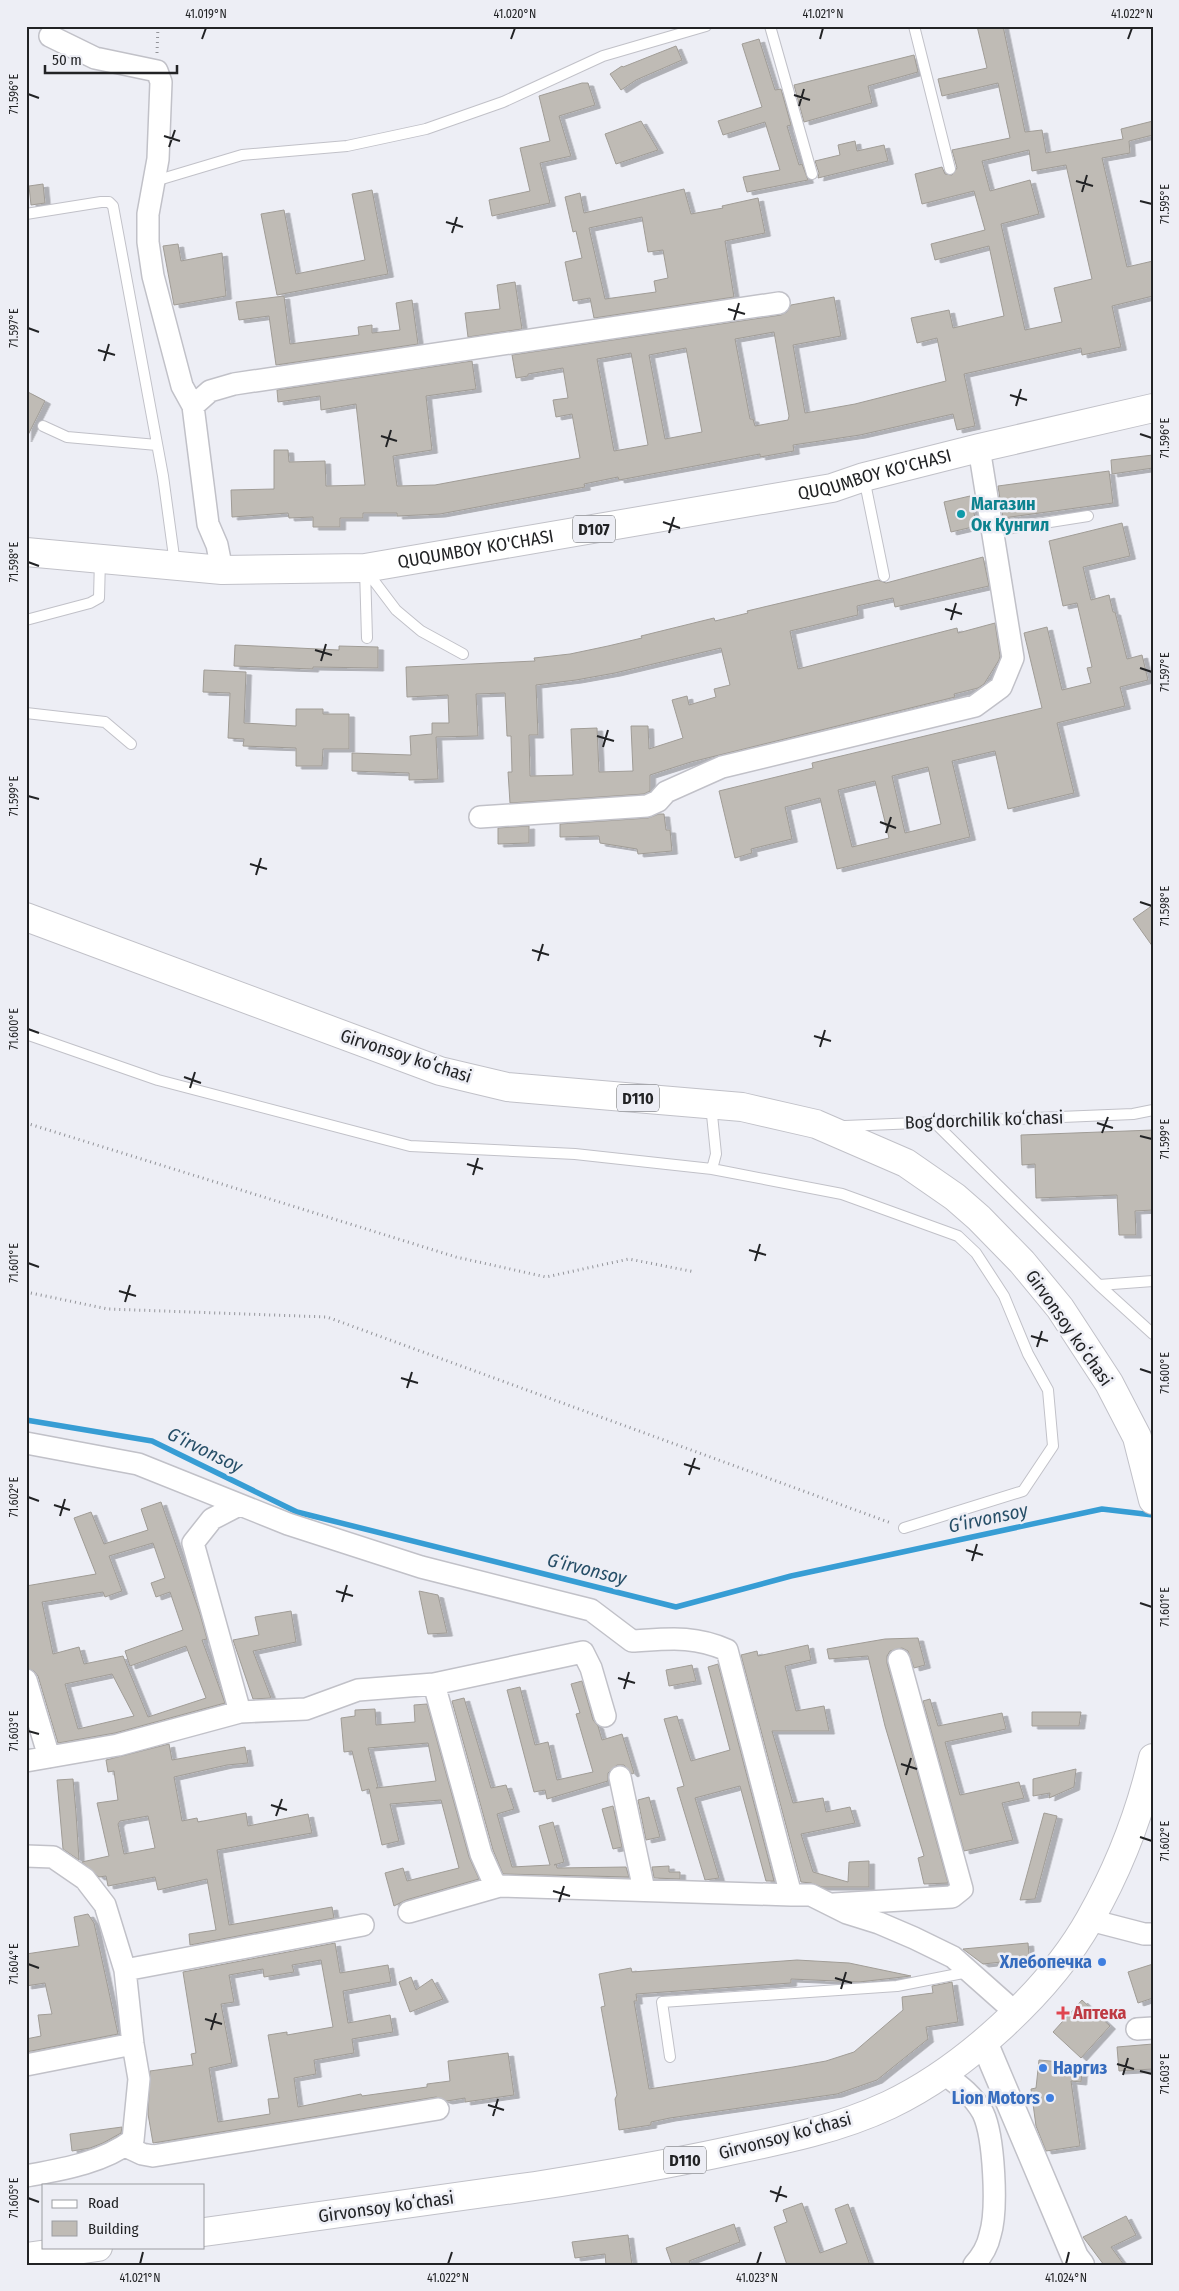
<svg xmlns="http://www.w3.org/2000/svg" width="1179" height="2291" font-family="'Fira Sans Condensed',sans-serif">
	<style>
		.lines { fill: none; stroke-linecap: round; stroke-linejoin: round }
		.stream { stroke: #379dd4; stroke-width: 5.5 }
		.building { fill: #bfbbb5; stroke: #a09c96; fill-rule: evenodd; filter: url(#shadow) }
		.service-casing { stroke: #c1c1c8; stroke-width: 12 }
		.minor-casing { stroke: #c1c1c8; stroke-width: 24 }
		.tertiary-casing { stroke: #c1c1c8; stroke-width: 29 }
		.primary-casing { stroke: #c1c1c8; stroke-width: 30 }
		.path { stroke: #929398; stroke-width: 3; stroke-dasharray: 1 4; stroke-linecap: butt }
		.service { stroke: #fff; stroke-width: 10 }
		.minor { stroke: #fff; stroke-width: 21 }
		.tertiary { stroke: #fff; stroke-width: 26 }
		.primary { stroke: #fff; stroke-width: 28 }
		.ticks { fill: none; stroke: #222325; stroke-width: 2 }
		.culture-dot { fill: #0f9aa8; stroke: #edeef5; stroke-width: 2 }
		.shop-dot { fill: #3f7fe0; stroke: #edeef5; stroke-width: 2 }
		.health-dot { fill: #e0444e; stroke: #edeef5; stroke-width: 2 }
		.labels { text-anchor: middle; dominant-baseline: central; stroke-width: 5; stroke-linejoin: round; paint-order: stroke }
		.shield { fill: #edeef5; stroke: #5f6063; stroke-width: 1 }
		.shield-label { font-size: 16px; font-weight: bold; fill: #222325 }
		.street-label { font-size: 18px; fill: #222325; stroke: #edeef5 }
		.culture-label { font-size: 18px; font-weight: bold; fill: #0d838f; stroke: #edeef5; text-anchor: start }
		.shop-label { font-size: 18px; font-weight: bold; fill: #366cbe; stroke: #edeef5; text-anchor: end }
		.health-label { font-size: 18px; font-weight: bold; fill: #be3a42; stroke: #edeef5; text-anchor: start }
		.water-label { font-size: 19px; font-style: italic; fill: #264e67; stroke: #edeef5 }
		.neatline { fill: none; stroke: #222325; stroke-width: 2 }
		.ticks-label { font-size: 12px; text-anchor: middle; fill: #222325 }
	</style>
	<defs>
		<filter id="shadow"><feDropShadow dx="5.5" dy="3" stdDeviation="0" flood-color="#0004"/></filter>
	</defs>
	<rect width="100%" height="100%" fill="#edeef5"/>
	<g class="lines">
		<path class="stream" d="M26,1420L152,1441L297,1512L676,1607L791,1576L1102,1509L1153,1515"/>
	</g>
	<path class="building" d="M977,26H1003L1025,132L1042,130L1046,153L1123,139L1121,129L1153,121V135L1129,141L1130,153L1102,158L1127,267L1153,261V296L1112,306L1121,347L1082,355L1081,348L964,374L975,426L957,430L953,414L860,435L793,445L794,451L760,457V454L619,480L618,477L584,484L585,487L440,514L397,516V513H363V518H340V527H313V517L289,518L288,513L232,517L231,490L274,489V450H288L289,462L325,461L326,486L365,485L356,404L321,410L320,396L278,402L277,390L472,361L476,389L426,396L432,450L393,456L397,486L435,485L580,458L572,414L556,417L553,400L568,398L563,368L528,374V376L516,378L512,355L781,315L787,312L791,305L834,297L841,336L793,345L805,413L855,404L946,381L937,338L917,343L911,318L949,310L953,328L1004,316L989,246L935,260L931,244L985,230L974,191L922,204L915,174L942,167L945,174L952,175L957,168L952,150L1010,138L998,83L942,96L938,79L987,68ZM1029,150L1032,171L1066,165L1092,279L1054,288L1062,322L1025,330L1001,224L1039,214L1030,180L990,191L982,161ZM774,332L789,416L788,420L755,426L753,419H750L735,339ZM686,348L702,432L665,439L649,355ZM631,353L648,445L614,451L597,359Z
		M759,39L775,90L781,89L791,125L787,126L799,165L802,164L808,180L747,192L743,177L780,170L765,122L723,135L718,121L762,107L742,44Z
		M676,46L682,60L636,80L621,90L610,74L622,66L623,67Z
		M914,55L918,72L868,86L872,103L804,122L794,85Z
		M582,83H588L595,105L559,116L571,156L540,163L550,203L492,216L489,200L530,191L520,148L550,141L539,96Z
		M641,121L658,150L616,164L605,134Z
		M855,141L857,151L884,145L888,161L818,178L819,173L815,161L840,155L838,145Z
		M43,184L45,203L31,205L29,186Z
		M684,189L691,214L723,208L722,206L758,198L765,233L725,241L734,297L594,318L590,298L573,301L565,262L582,258L576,231L573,232L565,197L580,193L584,213ZM642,217L648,252L663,250L668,278L654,281L656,292L605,299L589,228Z
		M372,190L388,274L277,295L261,214L284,210L296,274L365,260L352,194Z
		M178,244L181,261L222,253L226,296L174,305L163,246Z
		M515,282L522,329L468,337L465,313L500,309L497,285Z
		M284,296L290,344L359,335L358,327L372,325V333L400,330L396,303L412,300L418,344L276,365L269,316L239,320L236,302Z
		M26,391L45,401L26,439Z
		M1153,455V468L1112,474L1111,460Z
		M1109,471L1113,503L1003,518L998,486Z
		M970,496L977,526L951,532L944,502Z
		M1122,523L1130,556L1083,567L1091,600L1109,595L1113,612H1115L1127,659L1142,655L1148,680L1120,687L1125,706L1057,723L1074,793L1008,809L995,751L952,761L970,837L837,869L820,798L785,807L792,839L751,849L752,853L735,858L719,791L813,768L812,763L1042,708L1024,633L1047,627L1062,690L1091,683L1087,668L1092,667L1077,603L1063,606L1049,541ZM928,767L941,824L905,833L892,776ZM875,781L889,838L852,847L838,790Z
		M983,557L989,586L895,607L893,598L857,606L858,615L790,631L798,669L957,628L958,633L995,623L1000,656L999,660L984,684L978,688L954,694L955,697L691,762L650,775V791L644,794L510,803L508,772H512L511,736H507L505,693L476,694L478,736L436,737L438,779L409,780V773L352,771V753L411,755L410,736L432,734V723H449L448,695L407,697L406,667L535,661L534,658L570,654L608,646L642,638L641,636L714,618L715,621L748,613L747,611L878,580L886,583ZM721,648L730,685L714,689L716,697L689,705L687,696L672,700L683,738L649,749L648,726H631L633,771L599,772L597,728L571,729L573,775L530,776L529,735H538L536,685L576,680L615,673Z
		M235,645L339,650V646L378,647V668L313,667V669L234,666Z
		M204,670L246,672L244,723L296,726V709H323V714H349V749H323L322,766H296V748L243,746L244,739L228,738L230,693L203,692Z
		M659,814H664L666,830H670L672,851L638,854L637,849L600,843L599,836L560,837V824L648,818Z
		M529,826V843L498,844V828Z
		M1153,905V947L1133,919Z
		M1153,1130V1210L1135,1211L1136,1235H1119L1117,1195L1036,1198L1035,1164L1022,1165L1021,1135Z
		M161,1502L200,1614L207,1639L202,1640L225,1703L115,1733L58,1743L38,1676L34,1671L26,1668V1586L96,1574L74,1518L91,1512L104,1544L148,1530L141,1509ZM153,1543L165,1578L151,1583L156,1597L170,1592L183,1630L125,1651L130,1666L186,1646L206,1698L148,1717L123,1656L84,1664L79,1647L53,1654L42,1602L103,1592L105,1597L122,1591L109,1556ZM112,1674L134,1716L78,1729L65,1684Z
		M419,1591L438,1595L447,1633L428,1634Z
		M291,1611L296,1642L253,1651L271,1698L253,1699L233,1640L259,1635L255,1617Z
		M918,1638L925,1665L914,1668L908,1651L902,1648L890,1651L887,1656V1663L948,1883L924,1884L918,1858L924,1856L885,1726L868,1656L829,1659L827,1649L885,1639Z
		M808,1645L811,1660L785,1666L796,1711L824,1706L829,1731H772L793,1803L823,1798L826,1812L850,1807L855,1823L801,1834L813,1872L848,1882L849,1862L869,1861V1887H822L811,1883L801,1882L741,1655L757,1651L758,1656Z
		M718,1664L774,1881H766L740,1786L695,1798L719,1878L705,1880L677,1788L684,1786L664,1719L677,1716L691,1761L730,1750L708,1667Z
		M692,1665L696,1681L669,1686L666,1670Z
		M582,1681L593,1720L598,1726L602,1740L622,1734L634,1773L632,1774L624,1765H617L608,1773V1781L547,1799L545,1790L534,1792L507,1690L520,1687L535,1745L548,1742L557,1780L593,1772L576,1714L580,1713L571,1684Z
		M464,1698L491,1788L506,1785L514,1809L497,1814L512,1867L550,1865L539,1826L553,1822L564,1862L554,1865L556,1864L557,1868L626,1867L629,1877L503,1874L493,1850L452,1701Z
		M930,1699L938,1726L1002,1713L1006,1729L945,1742L960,1795L1019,1782L1024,1798L1002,1803L1013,1840L964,1851L923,1701Z
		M427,1704L469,1857L479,1879L406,1900L394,1906L385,1873L403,1868L407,1881L459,1868L441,1800L390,1804L399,1841L382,1845L369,1789L362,1791L352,1751L344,1752L341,1718L355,1716V1710L375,1709L376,1725L415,1722L414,1705ZM428,1743L436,1781L376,1788L378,1787L368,1748Z
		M1032,1712H1081L1079,1726H1032Z
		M169,1744L172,1760L245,1747L248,1763L227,1765L174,1777L182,1821L197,1818L198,1822L246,1813L248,1826L308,1814L312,1833L217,1850L229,1925L332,1907L334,1918L190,1945L189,1934L216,1930L207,1879L158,1890L155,1877L108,1886L106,1876L99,1877L82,1862L109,1856L97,1803L118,1800L114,1771L108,1772L106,1760ZM148,1816L155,1848L124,1854L118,1824L120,1821Z
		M1076,1769L1074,1787L1049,1798L1050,1793L1033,1796V1779Z
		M73,1779L76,1813L79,1860L63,1849L57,1780Z
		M649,1797L660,1837L646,1840L638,1800Z
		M613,1806L622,1847L613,1849L602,1809Z
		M1044,1813L1057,1816L1035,1899L1020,1900Z
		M669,1866V1872H680V1879L654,1878L652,1867Z
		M88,1914L94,1923L118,2034L26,2052V2039L41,2036L38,2015L52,2014L45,1983L26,1986V1954L79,1946L74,1917Z
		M335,1943L340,1973L388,1965L391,1982L343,1991L348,2023L390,2015L393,2032L352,2039L354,2053L314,2060L316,2074L294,2078L298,2107L361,2094L362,2096L427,2087V2084L450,2081L448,2061L508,2053L514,2095L465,2102V2098L447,2101L436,2097L153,2143L148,2114L150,2071L193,2065L191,2054L196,2053L183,1972ZM321,1960L333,2027L287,2035V2032L268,2035L279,2098L268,2099L270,2114L218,2122L209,2068L232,2063L221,2004L234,2002L229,1975L263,1969L264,1977L294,1972L292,1965Z
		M1028,1943L1029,1955L1020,1960L983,1964L963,1949Z
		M797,1960L849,1963L911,1976L859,1982L791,1979V1983L636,1994L637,2001H634L649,2089L793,2067L826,2061L854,2052L903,2010L902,1997L933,1993L932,1986L952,1982L958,2022L926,2027L928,2039L877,2080L837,2094L670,2118L651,2122V2125L619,2130L615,2099L617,2095L601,2007L605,2006L599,1974L631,1968L632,1972Z
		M1153,1964V1998L1138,2003L1128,1972Z
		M411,1977L416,1990L432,1979L443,1999L410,2012L399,1982Z
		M1082,2000L1110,2026L1081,2058L1053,2032Z
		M1153,2044V2069L1119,2071L1117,2047Z
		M1039,2060L1083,2064L1081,2082L1071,2081L1080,2146L1046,2151L1036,2126L1031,2089L1036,2088Z
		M122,2127L121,2133L103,2143L90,2148L72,2151L70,2134Z
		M802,2203L820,2253L847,2243L835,2209L848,2204L870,2265H787L774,2227L787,2222L783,2210Z
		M1126,2216L1136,2235L1111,2247L1124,2265H1104L1083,2237Z
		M734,2224L740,2242L689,2261L691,2265H672L666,2248Z
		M628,2235L632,2265H606L605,2254L575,2258L572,2242Z"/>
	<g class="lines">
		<g class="service-casing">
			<path id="service" d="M770,26L812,174
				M914,26L950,169
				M155,181L242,155L347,146L426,129L503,102L603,56L706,26
				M26,214L101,202H109L113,206L163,476L175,564
				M43,426L67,437L157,445
				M864,478L884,576
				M993,531L1088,516
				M365,569L396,610L421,631L463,654
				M365,569L367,638
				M26,620L90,603L99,598L100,559
				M26,713L105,722L131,744
				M26,1034L158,1080L410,1146L575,1154L712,1169L716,1154L711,1105
				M934,1122L1099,1285L1153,1334
				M845,1126L1133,1114L1153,1110
				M712,1169L842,1194L958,1236L976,1253L1004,1296L1028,1354L1048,1390L1053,1446L1023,1491L904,1528
				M1099,1285L1153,1281
				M670,2057L662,2002L897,1986L968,1972"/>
		</g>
		<g class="minor-casing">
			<path id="minor" d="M50,36L95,58L157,71L161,82L158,159L148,214V242L153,276L182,386L193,406
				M222,570L217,545L208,524L193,406L210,391L234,384L779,303
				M480,817L647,806L658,801L666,792L722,767L975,706L1001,687L1013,658L979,448
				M26,1443L138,1464L288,1524L421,1567L591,1610L632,1641C668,1639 693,1635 727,1650L791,1895H811L847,1913L879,1923L914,1938L953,1957L1015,2012
				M239,1505L212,1519L193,1543L240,1712
				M26,1680L49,1757
				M434,1684L481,1854L494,1883L500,1886L791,1895
				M26,1761L118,1745L240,1712L306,1709L358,1690L434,1684L583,1652L591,1668L605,1716
				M620,1777L644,1890
				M26,1856L53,1857L85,1879L105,1905L125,1970L133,2044L139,2079L133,2140C102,2163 64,2169 26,2176
				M834,1904L952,1897L962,1889L899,1660
				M409,1912L500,1886
				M1090,1920L1144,1934H1153
				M125,1970L363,1925
				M1137,2029L1153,2028
				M26,2065L133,2044
				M943,2073C959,2085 973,2095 983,2113C994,2136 998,2210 990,2235C988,2245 981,2257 974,2265
				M125,2146L142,2154L153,2156L438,2109"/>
		</g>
		<g class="tertiary-casing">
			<path id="tertiary" d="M984,2042L1075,2257L1081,2265"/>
		</g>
		<g class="primary-casing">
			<g id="primary">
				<path id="s1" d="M26,552L222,570L365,568L832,488L864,477L979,448L1153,408"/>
				<path d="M26,917L440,1071L507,1087L742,1107L816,1124L906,1163L955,1197L979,1218L1022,1262L1060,1308L1109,1383L1137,1437L1153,1500"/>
				<path d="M204,2232C314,2217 425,2201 535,2186C600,2176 664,2165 729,2151C783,2140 838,2129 889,2105C964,2069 1049,1992 1090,1919C1118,1870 1140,1813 1153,1758"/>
				<path d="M26,2257L98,2247"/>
			</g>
		</g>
		<path class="path" d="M157,53L158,26
			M26,1123L456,1257L546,1277L629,1259L695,1272
			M26,1292L108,1309L327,1317L891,1523"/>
		<use href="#service" class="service"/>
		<use href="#minor" class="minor"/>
		<use href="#tertiary" class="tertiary"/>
		<use href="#primary" class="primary"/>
	</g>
	<path class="ticks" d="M202,39L206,28M511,39L515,28M820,39L823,28M1128,39L1132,28M28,94L39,98M794,95L810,100M799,106L804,89M164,136L180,141M169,147L175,130M1076,181L1093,186M1082,192L1087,175M1140,201L1152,204M446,222L463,227M452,233L457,217M728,309L745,314M734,320L739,303M28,328L39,332M98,350L115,355M104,361L109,344M1010,395L1027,400M1016,406L1021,389M1140,434L1152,438M381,436L397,441M386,447L391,430M663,522L680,528M669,533L674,517M28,562L39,566M945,609L962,614M951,620L956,603M315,650L332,655M321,661L326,644M1140,668L1152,672M597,736L614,741M603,747L608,730M28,796L39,799M880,822L896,828M886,833L891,817M250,864L267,869M256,875L261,858M1140,902L1152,906M532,950L549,955M538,961L543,944M28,1029L39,1033M814,1036L831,1041M820,1047L825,1030M184,1077L201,1083M190,1088L195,1072M1097,1123L1113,1128M1102,1133L1108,1117M1140,1136L1152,1139M467,1164L483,1169M473,1175L478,1158M749,1250L766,1255M755,1261L760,1244M28,1263L39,1267M119,1291L136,1296M125,1302L130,1285M1031,1336L1048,1341M1037,1347L1042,1331M1140,1369L1152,1373M401,1378L418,1383M407,1388L412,1372M684,1464L700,1469M689,1475L695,1458M28,1497L39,1501M54,1505L70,1510M60,1516L65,1499M966,1550L983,1555M972,1561L977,1544M336,1591L353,1596M342,1602L347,1585M1140,1603L1152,1607M618,1678L635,1683M624,1689L629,1672M28,1731L39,1734M901,1764L917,1769M906,1775L911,1758M271,1805L287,1810M276,1816L282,1799M1140,1837L1152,1841M553,1891L570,1896M559,1902L564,1886M28,1964L39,1968M835,1978L852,1983M841,1989L846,1972M205,2019L222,2024M211,2030L216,2013M1117,2064L1134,2069M1140,2071L1152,2074M1123,2075L1128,2058M488,2105L504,2110M493,2116L498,2099M770,2191L787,2197M28,2198L39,2202M776,2202L781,2186M140,2264L143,2252M448,2264L452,2252M757,2264L761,2252M1066,2264L1069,2252"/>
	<circle class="culture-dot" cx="961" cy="514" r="5"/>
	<g class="shop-dot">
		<circle cx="1102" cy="1962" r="5"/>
		<circle cx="1043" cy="2068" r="5"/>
		<circle cx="1050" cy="2098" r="5"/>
	</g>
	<path class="health-dot" d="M1060.5 2005.5h5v5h5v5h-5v5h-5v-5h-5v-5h5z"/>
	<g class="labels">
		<g class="shield">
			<rect x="573" y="515.5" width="42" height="27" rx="4"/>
			<rect x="617" y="1084.5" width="42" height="27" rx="4"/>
			<rect x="664" y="2146.5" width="42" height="27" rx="4"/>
		</g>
		<g class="shield-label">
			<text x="594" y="529">D107</text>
			<text x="638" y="1098">D110</text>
			<text x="685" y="2160">D110</text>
		</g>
		<g class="street-label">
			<text stroke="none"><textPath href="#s1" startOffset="858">QUQUMBOY KO'CHASI</textPath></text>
			<text stroke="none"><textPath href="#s1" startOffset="452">QUQUMBOY KO'CHASI</textPath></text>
			<text transform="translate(406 1056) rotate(18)">Girvonsoy koʻchasi</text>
			<text transform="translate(984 1120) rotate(-2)">Bogʻdorchilik koʻchasi</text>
			<text transform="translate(1069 1328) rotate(55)">Girvonsoy koʻchasi</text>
			<text transform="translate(785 2136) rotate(-15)">Girvonsoy koʻchasi</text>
			<text transform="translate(386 2207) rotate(-8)">Girvonsoy koʻchasi</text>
		</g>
		<g class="culture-label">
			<text x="971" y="504">Магазин<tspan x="971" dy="21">Ок Кунгил</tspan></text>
		</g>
		<g class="shop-label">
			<text x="1092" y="1962">Хлебопечка</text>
			<text x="1053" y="2068" text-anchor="start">Наргиз</text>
			<text x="1040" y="2098">Lion Motors</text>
		</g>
		<g class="health-label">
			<text x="1073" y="2013">Аптека</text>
		</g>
		<g class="water-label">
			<text transform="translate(205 1450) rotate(26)">G‘irvonsoy</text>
			<text transform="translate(988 1518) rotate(-12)">G‘irvonsoy</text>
			<text transform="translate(587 1569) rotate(14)">G‘irvonsoy</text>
		</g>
	</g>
	<rect width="1179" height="2291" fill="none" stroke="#edeef5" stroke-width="55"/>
	<rect x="42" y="2184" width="162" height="65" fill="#edeef5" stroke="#9c9da2"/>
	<rect x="52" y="2200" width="25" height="8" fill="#ffffff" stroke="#9c9da2"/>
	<text x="88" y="2208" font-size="15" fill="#222325">Road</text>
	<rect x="52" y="2221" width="25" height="15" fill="#bfbbb5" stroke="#9c9da2"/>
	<text x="88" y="2234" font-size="15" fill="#222325">Building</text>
	<path d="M45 65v8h132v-8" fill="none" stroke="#222325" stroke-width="2.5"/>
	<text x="52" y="65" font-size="15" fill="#222325" stroke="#edeef5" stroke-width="4" paint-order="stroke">50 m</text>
	<rect x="28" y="28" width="1124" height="2236" class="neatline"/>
	<g class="ticks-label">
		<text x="206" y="18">41.019°N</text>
		<text x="515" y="18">41.020°N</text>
		<text x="823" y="18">41.021°N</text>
		<text x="1132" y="18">41.022°N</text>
		<text transform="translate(14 94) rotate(-90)" y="4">71.596°E</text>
		<text transform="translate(1165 204) rotate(-90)" y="4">71.595°E</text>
		<text transform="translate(14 328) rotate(-90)" y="4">71.597°E</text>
		<text transform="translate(1165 438) rotate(-90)" y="4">71.596°E</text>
		<text transform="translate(14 562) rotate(-90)" y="4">71.598°E</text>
		<text transform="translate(1165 672) rotate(-90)" y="4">71.597°E</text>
		<text transform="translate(14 796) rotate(-90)" y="4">71.599°E</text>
		<text transform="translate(1165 906) rotate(-90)" y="4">71.598°E</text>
		<text transform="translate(14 1029) rotate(-90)" y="4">71.600°E</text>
		<text transform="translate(1165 1139) rotate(-90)" y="4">71.599°E</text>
		<text transform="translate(14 1263) rotate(-90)" y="4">71.601°E</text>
		<text transform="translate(1165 1373) rotate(-90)" y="4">71.600°E</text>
		<text transform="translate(14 1497) rotate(-90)" y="4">71.602°E</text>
		<text transform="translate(1165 1607) rotate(-90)" y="4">71.601°E</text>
		<text transform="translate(14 1731) rotate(-90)" y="4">71.603°E</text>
		<text transform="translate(1165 1841) rotate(-90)" y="4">71.602°E</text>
		<text transform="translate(14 1964) rotate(-90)" y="4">71.604°E</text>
		<text transform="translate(1165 2074) rotate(-90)" y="4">71.603°E</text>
		<text transform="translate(14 2198) rotate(-90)" y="4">71.605°E</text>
		<text x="140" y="2282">41.021°N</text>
		<text x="448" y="2282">41.022°N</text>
		<text x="757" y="2282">41.023°N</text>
		<text x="1066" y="2282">41.024°N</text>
	</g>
</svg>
